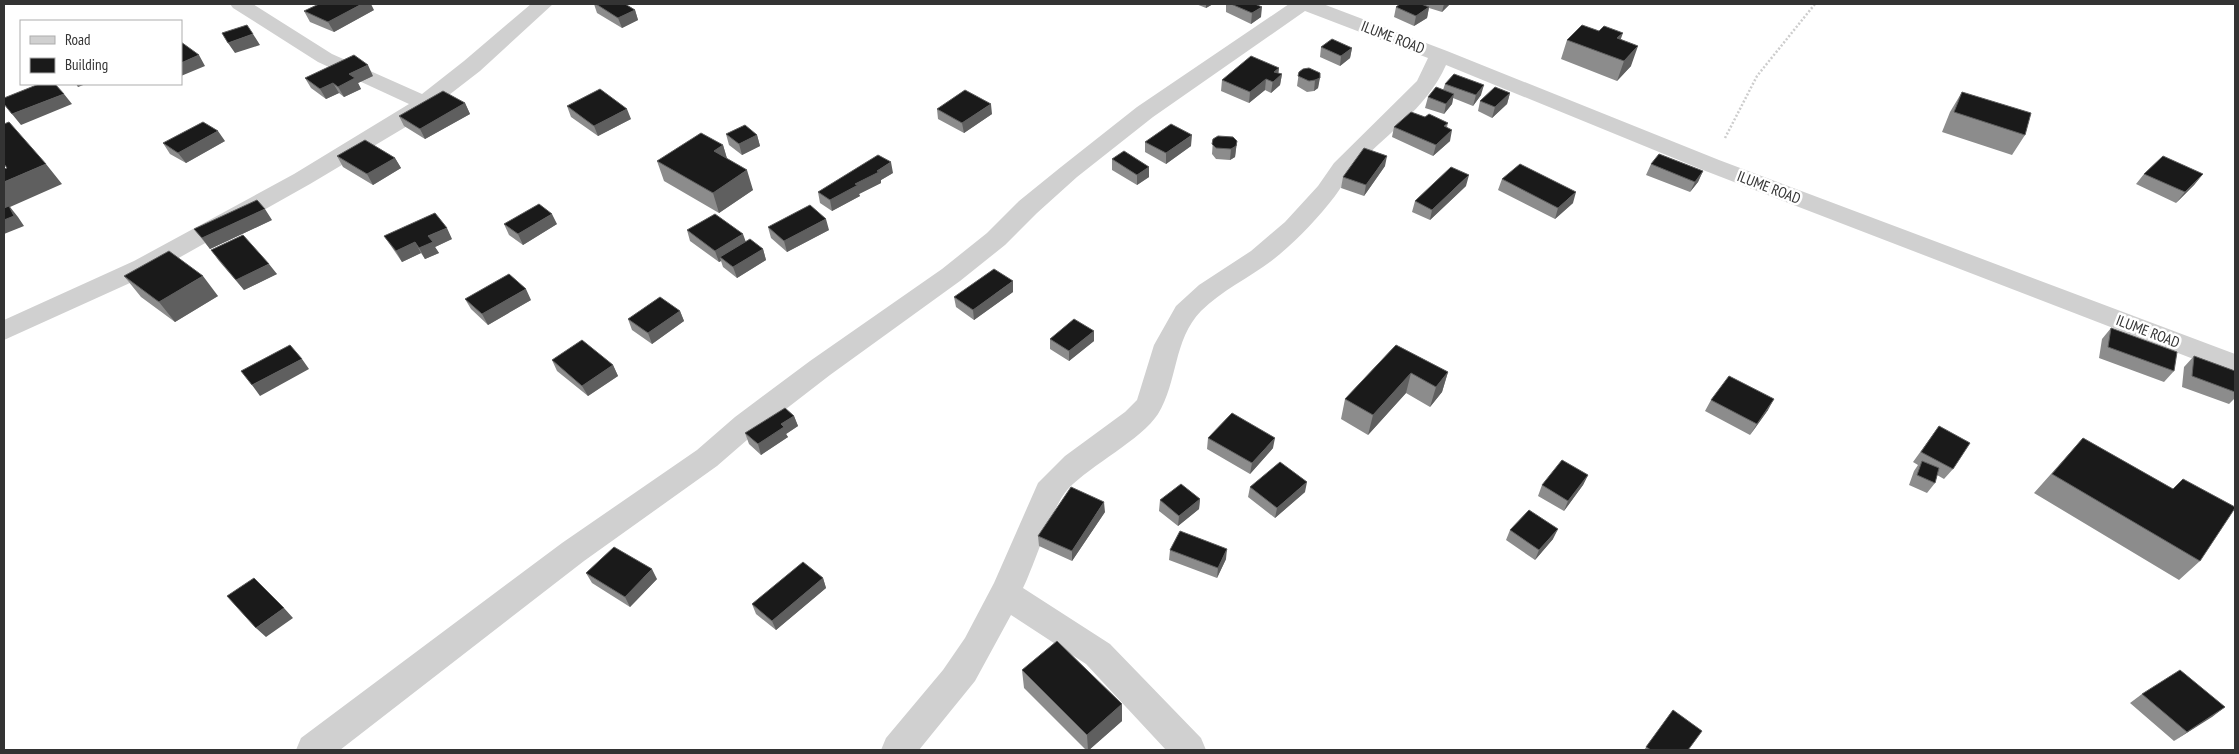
<svg xmlns="http://www.w3.org/2000/svg" width="2239" height="754" font-family="'PT Sans Narrow',sans-serif">
	<style>
		.lines { fill: none; stroke-linecap: round; stroke-linejoin: round }
		.path { stroke: #cdcdcd; stroke-width: 2.5; stroke-dasharray: 2 2; stroke-linecap: butt }
		.minor { fill: #d0d0d0; fill-rule: evenodd }
		.wall { fill: #8c8c8c }
		.shaded-wall { fill: #5f5f5f }
		.building { fill: #1a1a1a; stroke: #5f5f5f }
		.labels { text-anchor: middle; dominant-baseline: central; stroke-width: 5; stroke-linejoin: round; paint-order: stroke }
		.street-label { font-size: 15px; fill: #333; stroke: #fff }
	</style>
	<rect width="100%" height="100%" fill="#fff"/>
	<g class="lines">
		<path class="path" d="M1725,138L1757,76L1815,4"/>
		<path class="minor" d="M230,4H253L332,54L422,94L464,61L531,4H553L480,71L414,122L310,184L152,273L4,340V320L134,261L294,174L409,104L318,62L233,8Z
			M1289,4H1323L1447,51L1719,160L2235,354V375L1703,170L1446,65C1427,109 1383,136 1352,171C1346,179 1341,188 1335,196C1319,217 1300,237 1280,254C1256,275 1224,288 1201,311C1173,340 1178,382 1158,414C1141,440 1092,464 1068,489C1052,506 1035,564 1023,588L1110,644L1201,738L1206,750H1166L1086,664L1011,615L975,681L919,750H881L886,738L943,670L965,638L994,583L1038,483L1065,456L1125,412L1137,400L1154,345L1176,306L1199,285L1251,251L1285,222L1318,186L1334,163L1417,81L1428,58L1305,11L1153,117L1077,177L1037,213L1005,245L960,281L830,375L755,433L717,466L584,561L340,750H296L301,738L562,543L697,450L735,417L810,361L942,269L987,233L1019,201L1061,167L1137,107Z"/>
	</g>
	<path class="wall" d="M594,4H625L635,10L638,20L622,28L597,13Z
		M1196,4H1213L1206,8Z
		M1226,4H1255L1261,17L1251,24L1226,12Z
		M1400,4H1450L1442,12L1429,8L1427,18L1414,26L1394,17L1396,7Z
		M374,10L334,32L310,22L304,11Z
		M1621,39L1631,66L1617,81L1561,59L1567,40Z
		M1321,47L1352,48L1350,58L1340,66L1320,57Z
		M1279,68L1278,73L1282,74L1280,85L1271,93L1265,90L1249,103L1221,91L1222,80Z
		M1299,72L1320,73L1318,88L1314,91L1307,92L1297,86Z
		M373,76L358,83L361,89L344,97L339,93L326,99L311,88L305,78Z
		M1445,84L1481,95L1473,106L1453,98L1452,104L1444,114L1425,108L1428,97L1443,90Z
		M1962,92L2025,135L2012,155L1942,132L1950,112Z
		M1510,93L1507,104L1492,118L1478,111L1480,101Z
		M465,103L470,114L425,139L404,126L399,116Z
		M567,106L631,119L598,136L571,117Z
		M937,109L992,114L964,133L938,119Z
		M1425,117L1448,123L1447,127L1450,141L1433,156L1392,137L1394,127Z
		M726,134L757,135L760,146L742,155L729,145Z
		M1213,139L1237,141L1235,157L1230,160L1216,159L1212,154Z
		M225,141L186,163L170,154L163,143Z
		M1145,142L1191,146L1166,164L1145,152Z
		M723,145L727,159L753,190L719,213L664,181L657,161Z
		M337,156L395,158L401,168L373,185L343,167Z
		M1112,159L1149,167V177L1137,185L1112,170Z
		M1651,164L1703,171L1698,182L1690,192L1646,175Z
		M1385,166L1364,196L1341,188L1343,177Z
		M893,173L881,180V183L859,194L860,196L832,211L820,203L818,192Z
		M2144,174H2203L2194,185L2176,203L2136,184Z
		M1502,179L1573,203L1555,219L1498,190Z
		M1466,186L1430,220L1412,212L1415,201Z
		M272,220L210,249L194,229Z
		M504,224H557L523,245L509,235Z
		M768,227L829,230L787,252L771,238Z
		M687,230L746,242L763,249L766,260L737,278L723,267L721,261L719,262L690,241Z
		M384,236L452,239L435,247L439,253L425,259L421,253L402,262L391,246Z
		M211,250L277,274L244,290L219,261Z
		M124,276L218,296L175,322L141,297Z
		M1013,292L974,320L956,307L954,297Z
		M465,299L531,300L488,325L471,309Z
		M680,311L684,321L652,344L632,330L628,319Z
		M2111,328L2174,371L2164,382L2099,358L2102,339Z
		M1094,331V341L1069,361L1050,349V339Z
		M1396,345L1448,372L1442,392L1430,407L1406,393L1368,435L1341,419L1345,399Z
		M2194,356L2235,371V398L2229,404L2182,387L2184,367Z
		M552,360L613,365L618,376L588,396L557,371Z
		M1711,400L1768,410L1750,435L1705,411Z
		M794,416L798,426L786,434L788,437L761,455L749,444L745,433Z
		M1939,426L1953,469L1944,479L1937,475L1935,483L1927,493L1909,485L1914,471L1918,465L1913,462Z
		M1208,438L1273,448L1250,474L1207,449Z
		M2083,438L2173,489L2200,561L2179,580L2034,493Z
		M1588,475L1583,485L1564,511L1538,496L1542,485Z
		M1250,487L1305,492L1275,518L1248,497Z
		M1200,499L1199,509L1178,526L1159,511L1160,500Z
		M1105,512L1072,561L1039,546L1038,536Z
		M1510,530L1553,539L1535,560L1506,540Z
		M1170,550L1226,559L1217,578L1169,560Z
		M586,573L657,579L630,607L592,583Z
		M823,578L826,588L776,630L756,614L752,604Z
		M1022,670L1122,704V721L1089,750H1086L1024,688Z
		M2142,694L2225,707L2174,741L2130,703Z
		M1673,710L1688,750H1644Z"/>
	<path class="shaded-wall" d="M362,4H371L374,10L334,32L328,22Z
		M1206,4H1213L1206,8Z
		M1444,4H1450L1442,12Z
		M1262,7L1261,17L1251,24L1252,13Z
		M1429,7L1427,18L1414,26L1416,16Z
		M635,10L638,20L622,28L618,18Z
		M1623,33L1616,52L1617,38Z
		M253,34L260,45L235,53L228,43Z
		M1638,46L1631,66L1617,81L1624,61Z
		M1352,48L1350,58L1340,66L1341,56Z
		M199,55L205,66L181,76V63Z
		M368,65L373,76L358,83L361,89L344,97L338,87L349,74Z
		M1279,68L1278,77L1282,74L1280,85L1271,93L1274,72Z
		M1320,78L1318,88L1314,91L1315,80Z
		M1266,79L1265,90L1249,103L1250,92Z
		M333,83L339,93L326,99L320,89Z
		M76,84H86L78,87Z
		M1484,85L1481,95L1473,106L1476,95Z
		M1510,93L1507,104L1492,118L1495,107Z
		M64,94L72,104L21,125L12,114Z
		M1454,94L1452,104L1444,114L1446,104Z
		M465,103L470,114L425,139L420,129Z
		M991,104L992,114L964,133L962,123Z
		M627,109L631,119L598,136L594,126Z
		M1452,130L1450,141L1433,156L1436,145Z
		M218,131L225,141L186,163L178,153Z
		M757,135L760,146L742,155L739,144Z
		M1192,135L1191,146L1166,164V153Z
		M1237,141L1235,157L1230,160L1231,149Z
		M723,145L729,165L714,151Z
		M1387,156L1385,166L1364,196L1366,185Z
		M395,158L401,168L373,185L367,174Z
		M891,162L893,173L881,180V183L859,194L860,196L832,211L830,200Z
		M46,164L62,184L10,207L18,217L24,226L4,234V182Z
		M1149,167V177L1137,185V175Z
		M747,170L753,190L719,213L713,193Z
		M1703,171L1698,182L1690,192L1695,182Z
		M2203,174L2194,185L2176,203L2185,192Z
		M1469,175L1466,186L1430,220L1432,210Z
		M1576,192L1573,203L1555,219L1558,208Z
		M265,209L272,220L210,249L202,238Z
		M552,214L557,224L523,245L518,234Z
		M826,219L829,230L787,252L784,241Z
		M447,228L452,239L435,247L439,253L425,259L419,248L428,236Z
		M743,234L747,245L720,257L721,261L719,262L715,251Z
		M415,242L421,253L402,262L396,251Z
		M763,249L766,260L737,278L733,267Z
		M269,264L277,274L244,290L236,280Z
		M203,276L218,296L175,322L159,302Z
		M1013,281V292L974,320L973,310Z
		M526,289L531,300L488,325L482,314Z
		M680,311L684,321L652,344L648,333Z
		M1094,331V341L1069,361V351Z
		M302,359L309,369L260,396L252,385Z
		M613,365L618,376L588,396L582,386Z
		M1448,372L1442,392L1430,407L1436,387Z
		M1411,373L1406,393L1368,435L1373,415Z
		M1774,399L1768,410L1750,435L1757,424Z
		M794,416L798,426L786,434L788,437L761,455L758,444L781,424Z
		M1275,438L1273,448L1250,474L1252,463Z
		M1588,475L1583,485L1564,511L1568,501Z
		M1307,482L1305,492L1275,518L1277,508Z
		M1200,499L1199,509L1178,526L1179,516Z
		M1104,502L1105,512L1072,561V551Z
		M1558,529L1553,539L1535,560L1539,550Z
		M1227,549L1226,559L1217,578L1218,568Z
		M652,569L657,579L630,607L625,597Z
		M823,578L826,588L776,630L772,621Z
		M284,608L293,618L266,637L256,628Z
		M1122,704V721L1089,750H1088L1087,735Z
		M2225,707L2212,717L2174,741L2187,732Z"/>
	<path class="building" d="M319,4H362L328,22L304,11Z
		M596,4H625L635,10L618,18Z
		M1231,4H1255L1262,7L1252,13Z
		M1400,4H1421L1429,7L1416,16L1396,7Z
		M247,25L253,34L228,43L222,33Z
		M1582,25L1599,31L1604,26L1623,33L1617,38L1638,46L1624,61L1567,40Z
		M1332,39L1352,48L1341,56L1321,47Z
		M181,42L199,55L181,63Z
		M354,55L368,65L349,74L355,78L338,87L333,83L320,89L305,78Z
		M1251,56L1279,68L1274,72L1282,74L1273,82L1266,79L1250,92L1222,80Z
		M1309,68L1320,73V78L1315,80L1309,81L1298,76L1299,72L1303,69Z
		M1454,74L1484,85L1476,95L1445,84Z
		M39,84H55L64,94L12,114L4,104V98Z
		M1436,87L1454,94L1446,104L1428,97Z
		M1495,87L1510,93L1495,107L1480,101Z
		M600,89L627,109L594,126L567,106Z
		M965,90L991,104L962,123L937,109Z
		M443,91L465,103L420,129L399,116Z
		M1962,92L2031,113L2025,135L1954,112Z
		M1411,112L1425,117L1429,114L1448,123L1444,126L1452,130L1436,145L1394,127Z
		M9,122L46,164L4,182V169L7,168L4,164V124Z
		M203,122L218,131L178,153L163,143Z
		M1171,124L1192,135L1166,153L1145,142Z
		M745,125L757,135L739,144L726,134Z
		M701,133L723,145L714,151L747,170L713,193L657,161Z
		M1218,136L1233,137L1237,141L1236,146L1231,149L1216,148L1212,144L1213,139Z
		M365,140L395,158L367,174L337,156Z
		M1364,148L1387,156L1366,185L1343,177Z
		M1124,151L1149,167L1137,175L1112,159Z
		M1659,154L1703,171L1695,182L1651,164Z
		M878,155L891,162L877,171L879,172L855,184L858,185L830,200L818,192Z
		M2163,156L2203,174L2185,192L2144,174Z
		M1520,164L1576,192L1558,208L1502,179Z
		M1451,167L1469,175L1432,210L1415,201Z
		M257,200L265,209L202,238L194,229Z
		M539,204L552,214L518,234L504,224Z
		M810,205L826,219L784,241L768,227Z
		M9,206L14,216L4,220V208Z
		M435,213L447,228L428,236L433,242L419,248L415,242L396,251L384,236Z
		M715,214L743,234L715,251L687,230Z
		M243,235L269,264L236,280L211,250Z
		M750,239L763,249L733,267L720,257Z
		M169,251L203,276L159,302L124,276Z
		M994,269L1013,281L973,310L954,297Z
		M509,274L526,289L482,314L465,299Z
		M660,297L680,311L648,333L628,319Z
		M1074,319L1094,331L1069,351L1050,339Z
		M2111,328L2177,352L2174,371L2108,347Z
		M582,340L613,365L582,386L552,360Z
		M290,345L302,359L252,385L241,371Z
		M1396,345L1448,372L1436,387L1411,373L1373,415L1345,399Z
		M2194,356L2235,371V392L2192,376Z
		M1729,376L1774,399L1757,424L1711,400Z
		M785,408L794,416L781,424L784,427L758,444L745,433Z
		M1232,413L1275,438L1252,463L1208,438Z
		M1939,426L1970,443L1953,469L1921,452Z
		M2083,438L2173,489L2183,479L2235,507V508L2200,561L2052,474Z
		M1562,460L1588,475L1568,501L1542,485Z
		M1922,461L1939,468L1935,483L1917,475Z
		M1280,462L1307,482L1277,508L1250,487Z
		M1181,484L1200,499L1179,516L1160,500Z
		M1071,487L1104,502L1072,551L1038,536Z
		M1529,510L1558,529L1539,550L1510,530Z
		M1180,531L1227,549L1218,568L1170,550Z
		M614,547L652,569L625,597L586,573Z
		M803,562L823,578L772,621L752,604Z
		M254,578L284,608L256,628L227,596Z
		M1057,641L1122,704L1087,735L1022,670Z
		M2180,670L2225,707L2187,732L2142,694Z
		M1673,710L1702,731L1688,750H1651L1646,747Z"/>
	<g class="labels">
		<g class="street-label">
			<text transform="translate(1393 37) rotate(21)">ILUME ROAD</text>
			<text transform="translate(1769 187) rotate(21)">ILUME ROAD</text>
			<text transform="translate(2148 331) rotate(21)">ILUME ROAD</text>
		</g>
	</g>
	<rect width="2239" height="754" fill="none" stroke="#333333" stroke-width="10"/>
	<rect x="20" y="20" width="162" height="65" fill="#ffffff" stroke="#adadad"/>
	<rect x="30" y="36" width="25" height="8" fill="#d0d0d0" stroke="#adadad"/>
	<text x="65" y="45" font-size="15" fill="#333333">Road</text>
	<rect x="30" y="58" width="25" height="15" fill="#1a1a1a" stroke="#adadad"/>
	<text x="65" y="70" font-size="15" fill="#333333">Building</text>
</svg>
